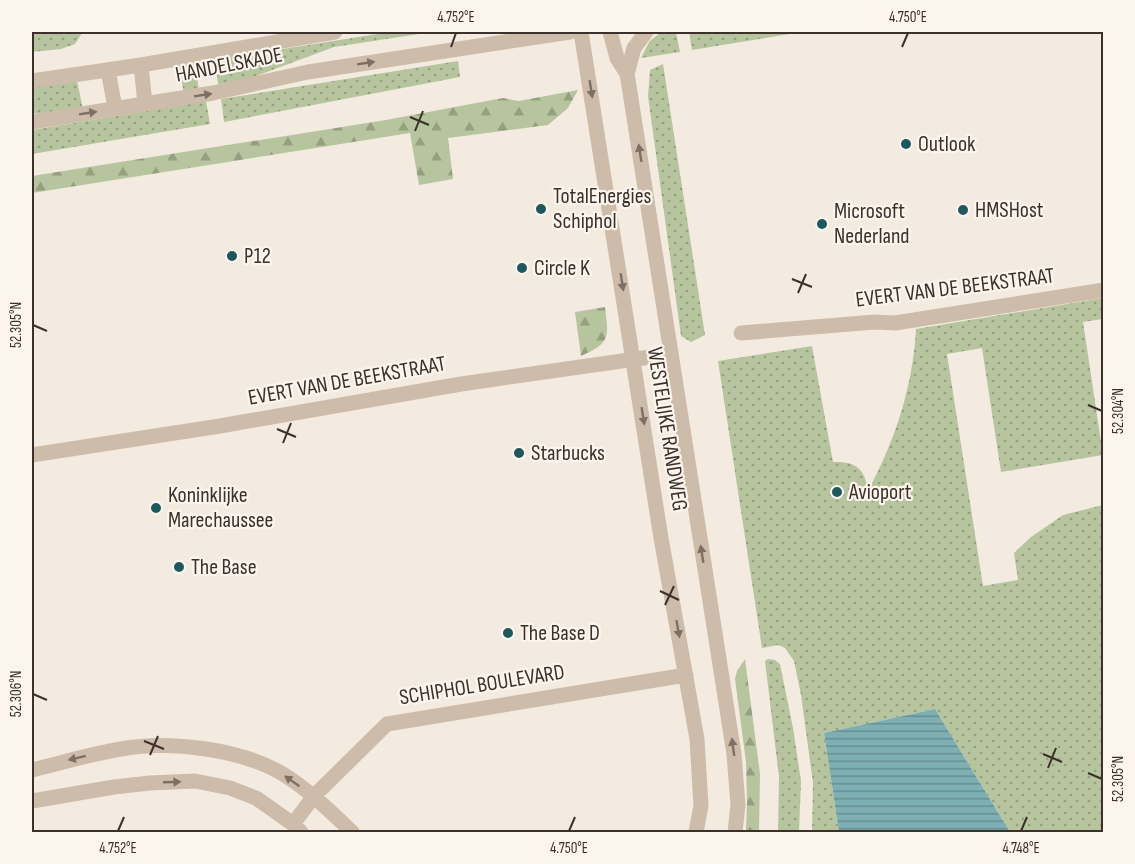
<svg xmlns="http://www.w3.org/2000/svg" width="1135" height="864" font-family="'Sofia Sans Condensed',sans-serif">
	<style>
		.green { fill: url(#green-dots) }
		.forest { fill: url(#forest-firs) }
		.water { fill: url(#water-rules) }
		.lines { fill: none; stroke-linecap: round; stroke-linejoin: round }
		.minor { stroke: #cebcaa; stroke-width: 15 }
		.oneway { fill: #7d6f64 }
		.ticks { fill: none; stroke: #3b302a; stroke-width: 2 }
		.poi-dot { fill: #1d585f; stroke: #fbf5ed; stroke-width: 2 }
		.labels { text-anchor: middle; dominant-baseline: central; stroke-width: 4.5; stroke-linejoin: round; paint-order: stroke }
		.street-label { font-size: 22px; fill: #3b302a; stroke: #fbf5ed }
		.poi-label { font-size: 22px; fill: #3b302a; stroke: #fbf5ed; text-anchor: start }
		.neatline { fill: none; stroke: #3b302a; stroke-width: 2 }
		.ticks-label { font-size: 15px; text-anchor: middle; fill: #3b302a }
	</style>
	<defs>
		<pattern id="green-dots" width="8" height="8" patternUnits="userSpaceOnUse" patternTransform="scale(1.5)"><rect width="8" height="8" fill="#b6c59e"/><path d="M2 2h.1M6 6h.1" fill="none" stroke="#95a081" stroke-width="1.8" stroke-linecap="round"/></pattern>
		<pattern id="forest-firs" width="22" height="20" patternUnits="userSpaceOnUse" patternTransform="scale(1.5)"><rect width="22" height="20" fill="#b6c59e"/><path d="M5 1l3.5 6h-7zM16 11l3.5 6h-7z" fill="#95a081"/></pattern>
		<pattern id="water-rules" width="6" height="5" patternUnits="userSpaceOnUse" patternTransform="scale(1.5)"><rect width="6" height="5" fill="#7dafb3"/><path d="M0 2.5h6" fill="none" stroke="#688f92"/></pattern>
	</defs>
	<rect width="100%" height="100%" fill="#f4ebe0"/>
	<path class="green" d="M32,32H82V33L75,44L61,49L32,52Z
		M390,32H432L334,47L229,86L219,87L213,60Z
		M661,32H676L680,52L641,58L649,42Z
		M689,32H802L692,50Z
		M458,61L460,77L224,122L221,99Z
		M195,62L199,91L184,94L179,65Z
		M663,64L705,335L691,342L681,336L648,96L650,70Z
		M77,81L83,109L48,115L32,113V88Z
		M206,101L210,124L32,154V130Z
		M1103,298V319L1083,322L1103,455L1001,472L982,348L947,354L983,586L1018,580L1014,553L1031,537L1063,515L1103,505V832H1010L935,709L824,733L839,832H812L813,783L801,695L794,661L785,648L778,645L762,648L718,361L812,346L833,462C856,461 865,469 868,491C895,441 913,386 916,329Z
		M768,659L775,660L780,664L793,728L801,781L799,832H778L779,777L765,661Z"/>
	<path class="forest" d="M578,90L568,108L548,125L448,138L453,179L419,185L410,133L32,193V176L386,120L503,98L519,101Z
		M605,307C609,338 610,343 581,356L575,312Z
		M745,659L760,774L759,832H746L747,801L746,762L735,679L737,671Z"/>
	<path class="water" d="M935,709L1010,832H839L824,733Z"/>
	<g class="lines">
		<path class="minor" d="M581,32L661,538L697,739L701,806L696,832
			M610,32L617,58L627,74L629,86L734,754L738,805L735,832
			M141,65L145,104
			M108,70L115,108
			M627,74L634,48L646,32
			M32,81L141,65L335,32
			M32,122L213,93L308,72L570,32
			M741,333L875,322L895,323L1104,290
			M32,455L220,426L461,384L671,354
			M32,770C61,763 91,754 121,749C169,740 244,749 286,776C311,792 331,812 352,832
			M32,801L114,787L150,783L195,781L230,788L256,798L293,824L301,832
			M293,824L314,796L387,724L686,675"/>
	</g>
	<defs><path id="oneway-solid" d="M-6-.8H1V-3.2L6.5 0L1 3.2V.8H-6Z" transform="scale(1.5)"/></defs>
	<g class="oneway">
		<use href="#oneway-solid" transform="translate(366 63) rotate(-9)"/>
		<use href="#oneway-solid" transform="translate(591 89) rotate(81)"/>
		<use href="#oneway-solid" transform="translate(203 95) rotate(-9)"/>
		<use href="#oneway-solid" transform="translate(88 113) rotate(-9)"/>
		<use href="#oneway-solid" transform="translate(640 153) rotate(-99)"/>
		<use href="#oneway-solid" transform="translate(622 282) rotate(81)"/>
		<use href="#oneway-solid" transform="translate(643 416) rotate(81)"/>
		<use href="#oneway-solid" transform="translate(702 554) rotate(-99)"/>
		<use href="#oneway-solid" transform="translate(678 629) rotate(80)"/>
		<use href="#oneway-solid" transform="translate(733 747) rotate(-98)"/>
		<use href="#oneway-solid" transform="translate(77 758) rotate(166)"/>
		<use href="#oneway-solid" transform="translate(292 781) rotate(-145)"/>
		<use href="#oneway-solid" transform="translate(172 782) rotate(-2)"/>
	</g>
	<path class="ticks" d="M451,47L456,33M902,47L908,33M410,117L429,125M415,131L423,111M792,279L812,287M798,293L806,274M33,325L47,331M1088,405L1102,411M277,429L296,437M283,443L291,423M660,591L679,600M665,605L674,586M33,694L47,700M144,741L164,749M1043,754L1062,762M150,755L158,736M1048,768L1056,748M1088,773L1102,779M118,831L124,817M569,831L575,817M1021,831L1027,817"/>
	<g class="poi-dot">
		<circle cx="906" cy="144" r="6"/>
		<circle cx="541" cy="209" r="6"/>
		<circle cx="963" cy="210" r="6"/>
		<circle cx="822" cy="224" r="6"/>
		<circle cx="232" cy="256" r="6"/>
		<circle cx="522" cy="268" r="6"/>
		<circle cx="519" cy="453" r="6"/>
		<circle cx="837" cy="492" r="6"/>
		<circle cx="156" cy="508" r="6"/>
		<circle cx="179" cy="567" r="6"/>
		<circle cx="508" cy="633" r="6"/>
	</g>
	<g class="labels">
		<g class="street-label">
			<text transform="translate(229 65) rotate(-11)">HANDELSKADE</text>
			<text transform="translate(955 288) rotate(-7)">EVERT VAN DE BEEKSTRAAT</text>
			<text transform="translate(347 381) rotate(-10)">EVERT VAN DE BEEKSTRAAT</text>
			<text transform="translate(667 429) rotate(81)">WESTELIJKE RANDWEG</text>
			<text transform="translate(482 685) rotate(-9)">SCHIPHOL BOULEVARD</text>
		</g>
		<g class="poi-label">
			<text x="918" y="144">Outlook</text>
			<text x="553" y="196">TotalEnergies<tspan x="553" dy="25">Schiphol</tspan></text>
			<text x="975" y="210">HMSHost</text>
			<text x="834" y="211">Microsoft<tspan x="834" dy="25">Nederland</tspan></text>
			<text x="244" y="256">P12</text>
			<text x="534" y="268">Circle K</text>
			<text x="531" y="453">Starbucks</text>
			<text x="849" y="492">Avioport</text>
			<text x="168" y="495">Koninklijke<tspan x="168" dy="25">Marechaussee</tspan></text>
			<text x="191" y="567">The Base</text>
			<text x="520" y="633">The Base D</text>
		</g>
	</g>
	<rect width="1135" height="864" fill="none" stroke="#fbf5ed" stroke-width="66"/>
	<rect x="33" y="33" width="1069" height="798" class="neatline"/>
	<g class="ticks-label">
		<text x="456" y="22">4.752°E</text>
		<text x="908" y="22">4.750°E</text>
		<text transform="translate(16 325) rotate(-90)" y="5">52.305°N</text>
		<text transform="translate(1118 411) rotate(-90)" y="5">52.304°N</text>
		<text transform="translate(16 694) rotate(-90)" y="5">52.306°N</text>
		<text transform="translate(1118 779) rotate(-90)" y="5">52.305°N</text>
		<text x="118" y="853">4.752°E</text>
		<text x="569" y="853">4.750°E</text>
		<text x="1021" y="853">4.748°E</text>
	</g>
</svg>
